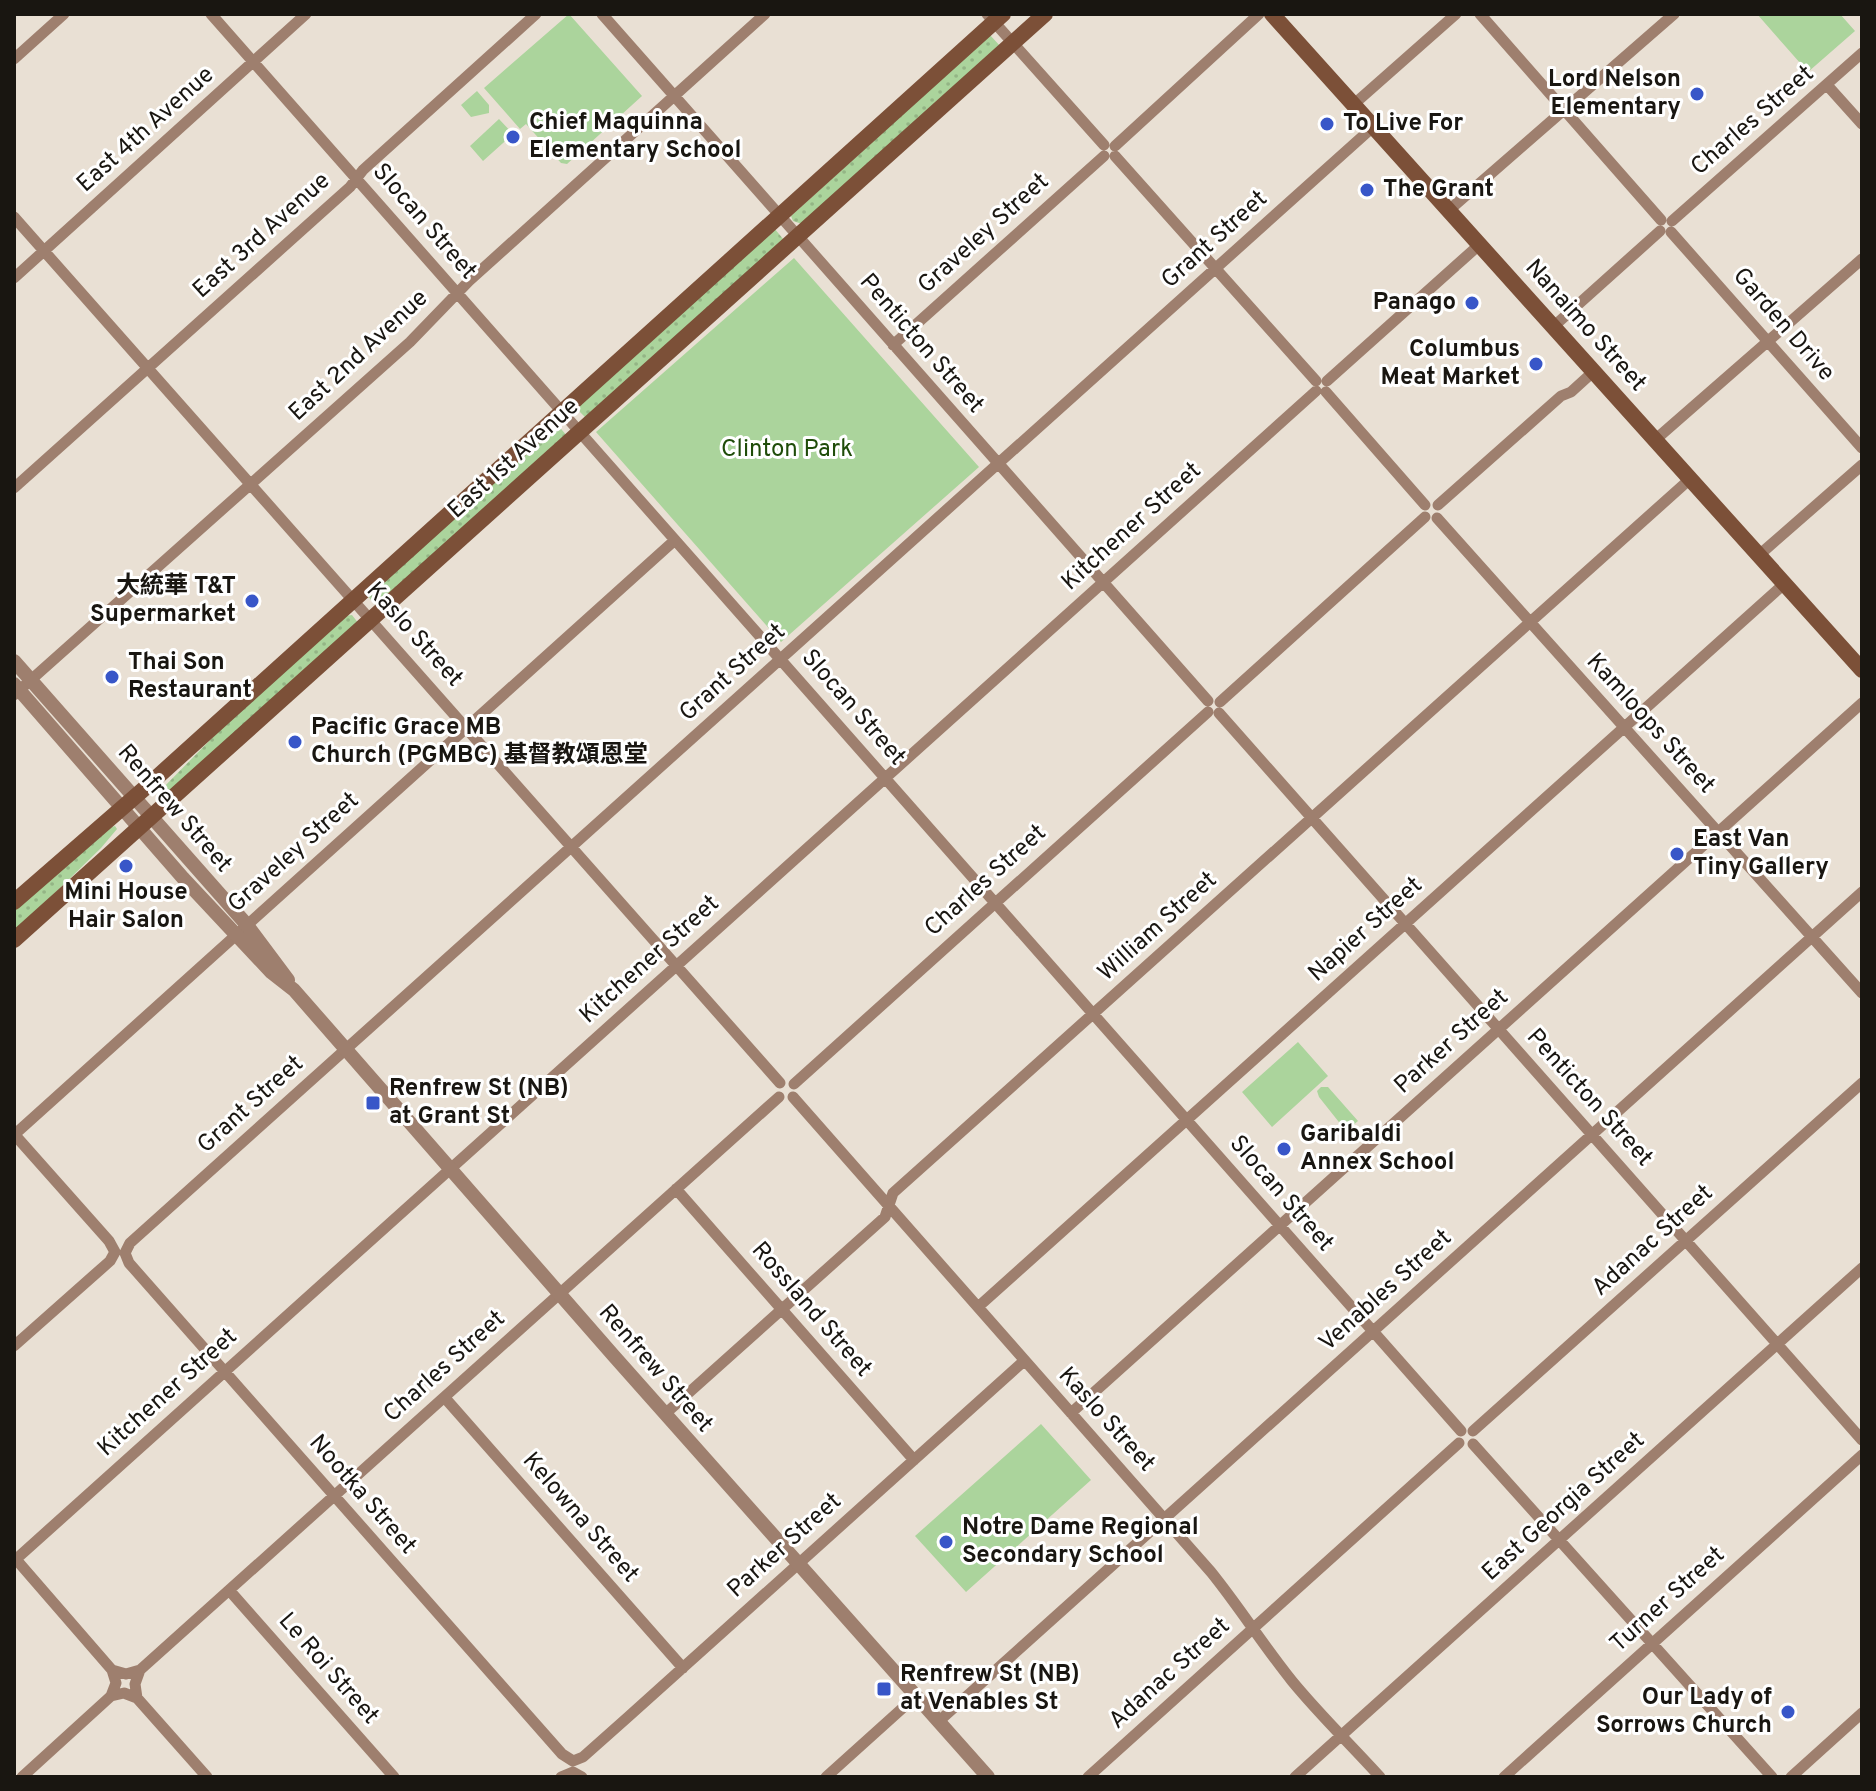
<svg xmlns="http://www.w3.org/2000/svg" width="1876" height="1791" font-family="Overpass,'Noto Sans SC',sans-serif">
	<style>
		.grass { fill: url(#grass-dots) }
		.green { fill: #abd49c }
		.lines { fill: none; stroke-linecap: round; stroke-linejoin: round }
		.minor { stroke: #9e7f6e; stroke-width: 11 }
		.tertiary { stroke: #9e7f6e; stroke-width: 14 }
		.secondary { stroke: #7c5038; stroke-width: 16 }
		.poi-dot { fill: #3856c8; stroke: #fff; stroke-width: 3 }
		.labels { text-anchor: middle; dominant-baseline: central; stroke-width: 6; stroke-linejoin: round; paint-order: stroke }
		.poi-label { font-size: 24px; font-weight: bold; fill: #191611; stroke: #fff; text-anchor: start }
		.street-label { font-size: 24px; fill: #191611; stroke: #fff }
		.park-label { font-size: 24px; fill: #1f4c09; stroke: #fff }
	</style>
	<defs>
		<pattern id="grass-dots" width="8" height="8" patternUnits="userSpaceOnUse" patternTransform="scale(2)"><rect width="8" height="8" fill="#abd49c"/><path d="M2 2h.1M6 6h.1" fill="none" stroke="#93b585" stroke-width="1.8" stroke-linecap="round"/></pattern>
	</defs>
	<rect width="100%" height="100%" fill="#e9e0d4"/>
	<path class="grass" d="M990,35L1001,47L802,224L793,221L791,216Z
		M774,228L784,240L587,419L575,407Z
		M557,424L567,436L377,607L367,595Z
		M352,615L359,624L171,792L158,797L157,794L221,729L345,616Z
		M112,827L115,826L117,829L101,848L14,933V910L94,838Z"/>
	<path class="green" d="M569,14L642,96L567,164L561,163L526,124L520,129L484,88Z
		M1757,14H1840L1855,31L1808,72Z
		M477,91L489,105V113L471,117L461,105Z
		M499,119L513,134L483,161L470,146Z
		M794,258L979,467L781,642L596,432Z
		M1298,1042L1328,1076L1272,1127L1242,1092Z
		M1321,1087H1328L1358,1121L1346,1131L1319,1097L1317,1091Z
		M1041,1424L1091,1480L966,1592L915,1536Z"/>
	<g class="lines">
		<path class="minor" d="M211,14L1461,1431
			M602,14L1208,701
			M987,14L1104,145
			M1480,14L1661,220
			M14,59L64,14
			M1827,85L1862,124
			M1353,105L1456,14
			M1115,146L1259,14
			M1115,156L1316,381
			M1448,211L1674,14
			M14,217L780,1083
			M1672,221L1862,53
			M1671,232L1862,448
			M14,278L306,14
			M1553,327L1660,231
			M893,345L1104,156
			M1327,381L1479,245
			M1326,392L1425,505
			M1655,440L1862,259
			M14,488L350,187L363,170L536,14
			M1438,505L1561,396L1571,392L1593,372
			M1437,518L1862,993
			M1758,556L1862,465
			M14,695L410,342L469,281L765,14
			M1220,702L1425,517
			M1219,713L1862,1440
			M794,1084L1208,712
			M793,1097L1211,1572C1240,1608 1263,1645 1292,1681C1319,1714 1351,1745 1380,1777
			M14,1134L109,1241L115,1252L110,1261L14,1346
			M14,1135L675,540
			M676,1189L914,1460
			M978,1307L1784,584
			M1024,1361L628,1717L583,1757L573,1761L562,1754L129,1263L125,1253L130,1243L1373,127
			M445,1398L683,1668
			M1071,1413L1862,703
			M665,1414L885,1217L893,1193L1690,479
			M1473,1431L1862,1083
			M1473,1444L1772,1777
			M14,1557L112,1670L116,1683L111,1696L22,1777
			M14,1561L1316,391
			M229,1590L394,1777
			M112,1670L126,1674L140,1670L779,1097
			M111,1696L124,1693L137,1698L207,1777
			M137,1698L135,1684L140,1670
			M938,1722L1862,892
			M561,1777L573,1772L582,1777
			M826,1777L916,1696
			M1088,1777L1459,1443
			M1295,1777L1862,1268
			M1504,1777L1862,1455
			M1791,1777L1862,1713"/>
		<path class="tertiary" d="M14,661L247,925L288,980
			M14,684L183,878L271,972L294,990L613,1355L988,1777"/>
		<path class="secondary" d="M1272,14L1862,670
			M14,902L145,788L1003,14
			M14,940L1045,14"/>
	</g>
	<g class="poi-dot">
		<circle cx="1697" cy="94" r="8"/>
		<circle cx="1327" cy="124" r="8"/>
		<circle cx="513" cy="137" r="8"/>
		<circle cx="1367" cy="190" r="8"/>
		<circle cx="1472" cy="303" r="8"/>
		<circle cx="1536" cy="364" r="8"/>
		<circle cx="252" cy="601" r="8"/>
		<circle cx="112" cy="677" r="8"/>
		<circle cx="295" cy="742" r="8"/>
		<circle cx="1677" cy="854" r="8"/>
		<circle cx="126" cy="866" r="8"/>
		<rect x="365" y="1095" width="16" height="16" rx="4"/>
		<circle cx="1284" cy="1149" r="8"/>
		<circle cx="946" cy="1542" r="8"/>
		<rect x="876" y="1681" width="16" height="16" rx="4"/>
		<circle cx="1788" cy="1712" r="8"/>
	</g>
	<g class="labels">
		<g class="poi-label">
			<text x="1681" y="80" text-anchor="end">Lord Nelson<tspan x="1681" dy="28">Elementary</tspan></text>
			<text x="529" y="123">Chief Maquinna<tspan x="529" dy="28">Elementary School</tspan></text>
			<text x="1343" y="124">To Live For</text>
			<text x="1383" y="190">The Grant</text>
			<text x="1456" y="303" text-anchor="end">Panago</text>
			<text x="1520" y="350" text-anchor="end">Columbus<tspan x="1520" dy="28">Meat Market</tspan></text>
			<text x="236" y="587" text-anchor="end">大統華 T&amp;T<tspan x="236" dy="28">Supermarket</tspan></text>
			<text x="128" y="663">Thai Son<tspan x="128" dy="28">Restaurant</tspan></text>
			<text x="311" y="728">Pacific Grace MB<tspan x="311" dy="28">Church (PGMBC) 基督教頌恩堂</tspan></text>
			<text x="1693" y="840">East Van<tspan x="1693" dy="28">Tiny Gallery</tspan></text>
			<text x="126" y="893" text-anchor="middle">Mini House<tspan x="126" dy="28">Hair Salon</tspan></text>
			<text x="389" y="1089">Renfrew St (NB)<tspan x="389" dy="28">at Grant St</tspan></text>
			<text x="1300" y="1135">Garibaldi<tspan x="1300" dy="28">Annex School</tspan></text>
			<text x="962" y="1528">Notre Dame Regional<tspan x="962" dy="28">Secondary School</tspan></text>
			<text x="900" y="1675">Renfrew St (NB)<tspan x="900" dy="28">at Venables St</tspan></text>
			<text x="1772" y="1698" text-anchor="end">Our Lady of<tspan x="1772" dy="28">Sorrows Church</tspan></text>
		</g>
		<g class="street-label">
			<text transform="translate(1753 121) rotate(-41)">Charles Street</text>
			<text transform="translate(146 130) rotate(-42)">East 4th Avenue</text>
			<text transform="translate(424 222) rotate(49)">Slocan Street</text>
			<text transform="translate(984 234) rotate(-42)">Graveley Street</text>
			<text transform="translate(262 236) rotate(-42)">East 3rd Avenue</text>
			<text transform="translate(1215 240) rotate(-42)">Grant Street</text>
			<text transform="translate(1783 325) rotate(49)">Garden Drive</text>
			<text transform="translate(1585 326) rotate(48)">Nanaimo Street</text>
			<text transform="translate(921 344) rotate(49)">Penticton Street</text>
			<text transform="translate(359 356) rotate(-43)">East 2nd Avenue</text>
			<text transform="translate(514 459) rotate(-42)">East 1st Avenue</text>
			<text transform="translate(1132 527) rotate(-42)">Kitchener Street</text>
			<text transform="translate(414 635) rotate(48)">Kaslo Street</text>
			<text transform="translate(733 673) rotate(-42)">Grant Street</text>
			<text transform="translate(853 708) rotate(49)">Slocan Street</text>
			<text transform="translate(1650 724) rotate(48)">Kamloops Street</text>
			<text transform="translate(174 809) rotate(49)">Renfrew Street</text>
			<text transform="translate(294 853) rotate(-42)">Graveley Street</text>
			<text transform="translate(986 881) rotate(-42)">Charles Street</text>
			<text transform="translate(1158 927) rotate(-42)">William Street</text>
			<text transform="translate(1366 930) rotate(-42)">Napier Street</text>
			<text transform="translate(650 960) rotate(-42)">Kitchener Street</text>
			<text transform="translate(1452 1042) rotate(-42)">Parker Street</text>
			<text transform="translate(1589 1098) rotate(48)">Penticton Street</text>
			<text transform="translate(251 1105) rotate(-42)">Grant Street</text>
			<text transform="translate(1281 1194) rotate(49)">Slocan Street</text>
			<text transform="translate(1653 1241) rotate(-42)">Adanac Street</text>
			<text transform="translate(1386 1291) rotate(-42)">Venables Street</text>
			<text transform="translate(811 1310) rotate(49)">Rossland Street</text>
			<text transform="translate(445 1367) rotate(-42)">Charles Street</text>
			<text transform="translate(655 1369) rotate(49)">Renfrew Street</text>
			<text transform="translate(168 1393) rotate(-42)">Kitchener Street</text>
			<text transform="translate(1106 1420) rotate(48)">Kaslo Street</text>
			<text transform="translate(362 1495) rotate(49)">Nootka Street</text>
			<text transform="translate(1564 1507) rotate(-42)">East Georgia Street</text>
			<text transform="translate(580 1518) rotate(49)">Kelowna Street</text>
			<text transform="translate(785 1546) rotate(-42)">Parker Street</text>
			<text transform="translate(1668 1600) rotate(-42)">Turner Street</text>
			<text transform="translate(328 1669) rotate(49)">Le Roi Street</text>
			<text transform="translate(1170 1674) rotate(-42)">Adanac Street</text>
		</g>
		<g class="park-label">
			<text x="787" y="450">Clinton Park</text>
		</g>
	</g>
	<rect width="1876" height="1791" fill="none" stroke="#191611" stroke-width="32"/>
</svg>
